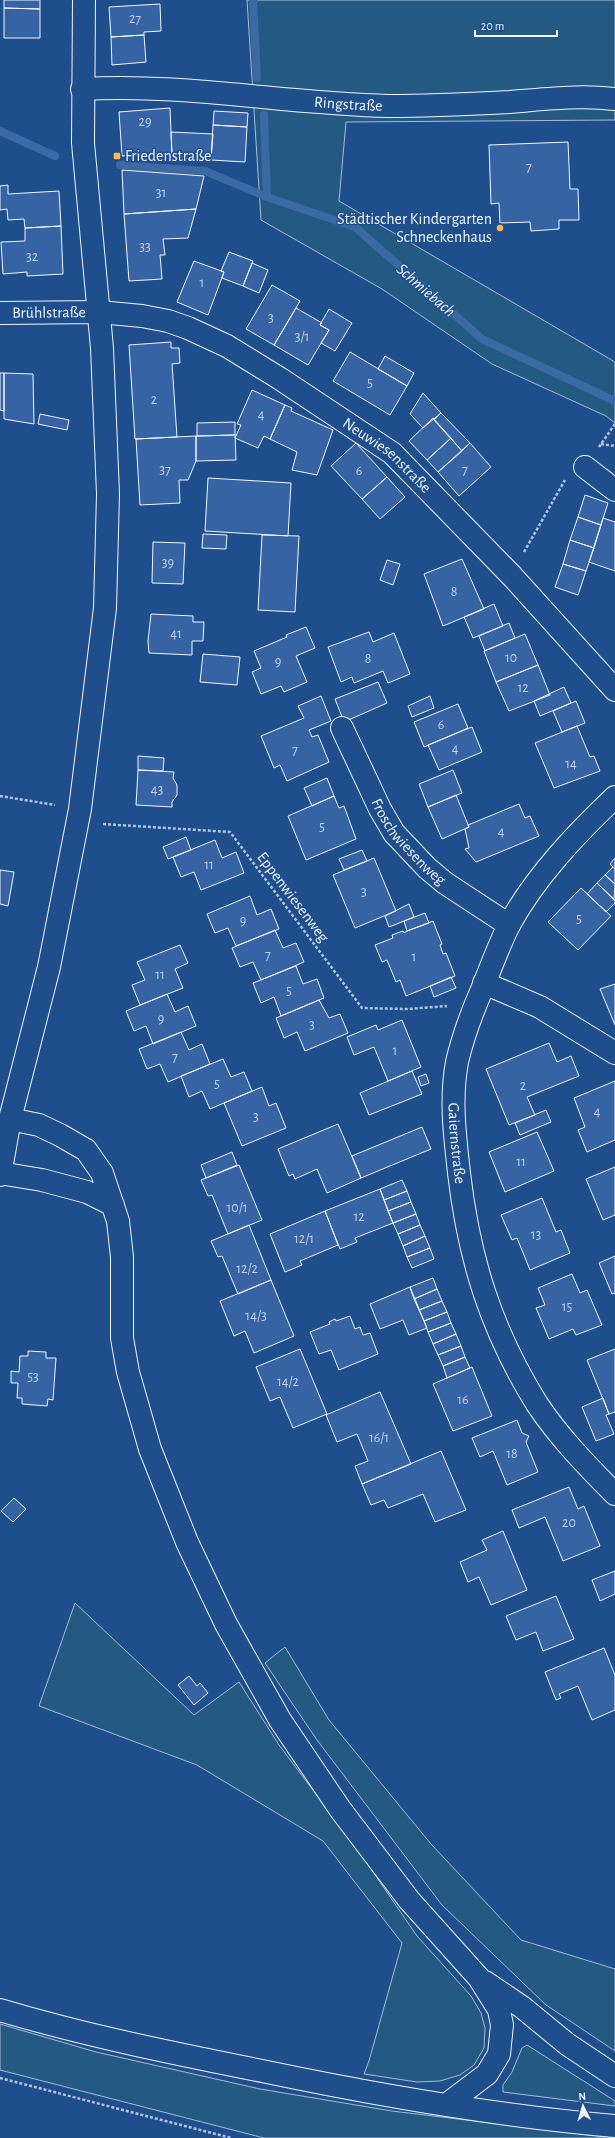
<svg xmlns="http://www.w3.org/2000/svg" width="615" height="2138" font-family="'Alegreya Sans',sans-serif">
	<style>
		.green { fill: #245a82; stroke: #a8bbd7 }
		.lines { fill: none; stroke-linecap: round; stroke-linejoin: round }
		.stream { stroke: #3b69a3; stroke-width: 8 }
		.building { fill: #3563a3; stroke: #f2f6ff }
		.minor-casing { stroke: #f2f6ff; stroke-width: 24 }
		.secondary-casing { stroke: #f2f6ff; stroke-width: 24 }
		.primary-casing { stroke: #f2f6ff; stroke-width: 24 }
		.path { stroke: #b3c4dc; stroke-width: 2.5; stroke-dasharray: 3 2; stroke-linecap: butt }
		.minor { stroke: #1f4e8c; stroke-width: 22 }
		.secondary { stroke: #1f4e8c; stroke-width: 22 }
		.primary { stroke: #1f4e8c; stroke-width: 22 }
		.poi-dot { fill: #ffb74d; stroke: #1f4e8c; stroke-width: 1.5 }
		.labels { text-anchor: middle; dominant-baseline: central; stroke-width: 3; stroke-linejoin: round; paint-order: stroke }
		.number-label { font-size: 14px; fill: #c3d1e8 }
		.street-label { font-size: 16px; fill: #f2f6ff; stroke: #1f4e8c }
		.poi-label { font-size: 16px; fill: #f2f6ff; stroke: #1f4e8c; text-anchor: start }
		.water-label { font-size: 17px; font-style: italic; fill: #f2f6ff; stroke: #1f4e8c }
	</style>
	<rect width="100%" height="100%" fill="#1f4e8c"/>
	<path class="green" d="M247,0H615V120L346,122L339,201L615,362V423L606,416L492,364L382,289L261,220Z
		M75,1603L194,1715L239,1682L279,1745L358,1850L417,1936L471,1996L481,2013L485,2028L484,2048L474,2065L460,2075L440,2081L417,2082L364,2074L369,2061L402,1943L323,1841L197,1765L39,1706Z
		M285,1647L329,1720L431,1844L521,1940L615,1969V2051L546,2005L442,1905L317,1740L265,1663Z
		M0,2024L96,2052L260,2089L392,2111L615,2138H264L0,2070Z
		M527,2045L615,2101V2106L503,2092V2085L512,2072L522,2048Z"/>
	<g class="lines">
		<path class="stream" d="M253,0L257,78
			M264,115L267,197
			M0,131L55,156
			M120,165L205,171L267,197L355,227L482,339L615,401"/>
	</g>
	<path class="building" d="M4,0H40V9L4,8Z
		M160,4L161,31L144,32V35L111,37L109,7Z
		M4,8L40,9V38H4Z
		M144,35L146,62L112,65L111,37Z
		M170,108L172,153L122,156L119,112Z
		M214,111L248,113L247,127L213,125Z
		M213,125L247,127L245,162L211,160Z
		M171,132L213,134L211,160L172,158Z
		M568,142L570,189H578L579,220H559V229L531,231L530,222L500,223L499,203L491,204L489,145Z
		M122,170L204,176L196,209L124,214Z
		M8,185V194L59,191L61,226L25,228L24,219L8,220L7,209L0,210V186Z
		M196,209L188,238L163,239L165,255H160L162,279L129,281L124,214Z
		M61,226L63,274L27,276V272L3,274L1,242L25,241V228Z
		M229,252L253,261L243,286L222,278L224,272L221,271Z
		M194,261L224,272L208,315L177,302Z
		M252,263L268,270L259,293L243,286Z
		M272,285L300,301L274,345L246,329Z
		M296,308L322,323L320,325L329,330L308,365L274,345Z
		M329,309L352,323L335,351L321,343L329,330L320,325L321,323Z
		M171,342V348H179L180,363L172,364L177,437L135,439L129,345Z
		M350,352L407,386L390,415L333,381Z
		M385,356L414,373L407,386L378,369Z
		M0,373H4V411L0,410Z
		M4,373L33,374L34,424L4,419Z
		M252,390L285,405L270,439L264,436L258,448L235,438L241,425L237,424Z
		M423,393L441,413L423,428L410,414Z
		M285,405L292,408L291,411L333,430L317,475L292,470L297,452L270,439Z
		M441,413L470,443L462,451L434,420Z
		M40,414L69,420L67,430L38,424Z
		M433,418L451,438L427,460L409,441Z
		M235,422V435L197,436V423Z
		M235,435L236,460L196,461V436Z
		M196,436V461L188,480H179L180,503L140,505L136,439Z
		M451,438L462,451L438,472L427,460Z
		M356,443L387,477L362,499L331,466Z
		M470,443L491,467L459,496L438,472Z
		M387,477L405,497L380,519L362,499Z
		M208,478L291,483L288,536L205,531Z
		M585,495L608,503L601,525L578,517Z
		M578,517L601,525L594,548L570,540Z
		M603,518L615,522V571L589,562Z
		M203,534L227,535L226,549L202,548Z
		M262,535L299,536L295,612L258,610Z
		M570,540L594,548L586,571L563,564Z
		M153,542L185,543L183,584L152,583Z
		M462,559L484,609L443,626L424,574Z
		M387,560L400,564L393,585L380,580Z
		M563,564L586,571L578,595L555,587Z
		M494,604L503,626L473,638L464,617Z
		M151,614L193,616V622H204L203,641H192V655L149,653L148,641Z
		M509,623L515,638L485,651L479,636Z
		M306,627L315,648L296,656L307,682L284,692L281,686L261,694L252,672L261,668L254,651L287,637L286,635Z
		M369,632L373,642L394,633L410,674L388,683L383,671L354,683L352,677L341,682L328,647Z
		M525,634L538,665L496,682L484,651Z
		M203,654L240,657L237,685L200,682Z
		M538,665L550,695L509,711L496,682Z
		M378,682L387,703L344,722L335,699Z
		M564,687L571,703L540,716L534,701Z
		M321,696L331,721L309,730L312,737L318,735L329,762L287,781L280,765L274,768L261,736L304,718L298,706Z
		M430,696L434,708L412,717L408,706Z
		M576,701L585,723L562,732L553,711Z
		M458,704L468,728L424,747L414,722Z
		M577,726L590,757L594,756L600,771L554,788L535,743Z
		M472,727L482,752L439,770L428,745Z
		M138,756L164,758L163,771L138,770Z
		M138,770L174,772L173,778L177,785V795L172,802V807L136,805Z
		M453,770L462,793L428,807L419,784Z
		M327,778L334,796L312,806L304,788Z
		M456,795L469,827L442,839L428,807Z
		M334,796L339,808L344,806L356,839L306,860L288,816Z
		M519,804L525,818L530,816L539,836L476,862L465,849L469,848L465,829L469,827L468,825Z
		M186,837L191,850L168,859L163,847Z
		M215,840L222,858L236,852L244,873L201,890L194,872L181,877L173,857Z
		M362,850L367,861L344,870L339,859Z
		M374,858L396,911L355,928L333,875Z
		M615,858V869L610,864Z
		M613,867L615,869V884L605,875Z
		M0,870L14,872L8,906L0,904Z
		M605,875L615,884L614,900L597,883Z
		M597,883L615,900V903L606,912L587,894Z
		M581,888L611,916L578,950L548,922Z
		M250,896L257,915L271,909L279,929L236,946L228,928L215,933L207,914Z
		M409,904L414,917L389,927L385,916Z
		M425,913L429,923L407,931L404,921Z
		M433,921L442,944L440,945L443,954L446,953L455,976L406,996L400,980L396,982L387,960L382,962L375,945L393,938L392,935L403,931L404,933L407,931Z
		M275,930L283,948L296,943L304,962L261,980L253,962L240,967L232,948Z
		M180,945L188,963L175,969L183,988L140,1005L132,985L145,980L137,962Z
		M296,966L303,984L317,979L324,998L281,1016L274,997L261,1003L253,983Z
		M451,977L456,988L434,997L430,986Z
		M615,984V1025L600,989Z
		M167,994L175,1012L188,1006L196,1026L153,1044L146,1026L134,1031L126,1011Z
		M319,1000L329,1018L340,1014L348,1033L305,1051L297,1032L284,1038L276,1018Z
		M402,1020L421,1067L388,1081L374,1047L354,1055L347,1037L376,1025L378,1030Z
		M181,1032L189,1050L202,1044L210,1064L168,1082L160,1064L147,1069L139,1049Z
		M549,1043L557,1062L571,1056L579,1076L527,1097L535,1115L509,1125L486,1069Z
		M223,1059L231,1077L244,1072L252,1091L210,1109L202,1091L189,1097L181,1076Z
		M412,1071L422,1094L369,1115L360,1093Z
		M426,1074L429,1083L421,1086L418,1077Z
		M615,1081V1140L587,1152L578,1130L585,1127L574,1098Z
		M262,1087L269,1106L276,1103L286,1128L242,1146L224,1103Z
		M546,1110L551,1122L520,1135L515,1123Z
		M338,1124L361,1178L327,1193L317,1169L295,1179L293,1174L289,1176L278,1149Z
		M422,1127L431,1149L361,1178L352,1156Z
		M537,1132L554,1171L505,1192L489,1152Z
		M232,1152L237,1165L206,1178L201,1165Z
		M239,1165L262,1220L228,1234L212,1195L208,1196L201,1180Z
		M615,1167V1215L603,1220L586,1179Z
		M402,1180L407,1191L384,1200L380,1189Z
		M380,1189L393,1223L355,1238L357,1242L340,1249L325,1211Z
		M407,1191L411,1202L388,1211L384,1200Z
		M542,1198L556,1232L561,1230L570,1253L530,1270L517,1238L512,1240L501,1215Z
		M411,1202L416,1214L393,1223L388,1211Z
		M325,1211L338,1245L300,1261L302,1265L285,1272L270,1234Z
		M416,1214L420,1225L398,1234L393,1223Z
		M249,1225L271,1280L238,1294L222,1256L218,1257L211,1241Z
		M420,1225L425,1236L403,1246L398,1234Z
		M425,1236L430,1248L407,1257L403,1246Z
		M430,1248L434,1259L412,1268L407,1257Z
		M615,1256V1293L612,1294L599,1263Z
		M572,1274L580,1293L587,1290L602,1325L576,1335L573,1329L549,1339L536,1308L545,1305L538,1288Z
		M433,1278L437,1289L414,1299L410,1287Z
		M271,1280L294,1336L254,1353L245,1331L234,1336L220,1301Z
		M410,1287L427,1328L409,1335L403,1320L380,1329L370,1304Z
		M437,1289L442,1301L419,1310L414,1299Z
		M442,1301L447,1312L424,1321L419,1310Z
		M447,1312L451,1323L428,1332L424,1321Z
		M350,1316L355,1329L360,1327L363,1335L370,1333L378,1354L339,1370L331,1350L319,1354L310,1332L330,1324L329,1322L335,1319L336,1321Z
		M451,1323L456,1334L433,1344L428,1332Z
		M456,1334L461,1346L438,1355L433,1344Z
		M461,1346L465,1357L443,1366L438,1355Z
		M300,1349L327,1414L293,1428L280,1397L270,1401L256,1367Z
		M615,1349V1412L609,1414L587,1360Z
		M28,1351L46,1352V1358H56L53,1400L48,1399L47,1406L22,1404V1398H17L18,1383H11V1371L19,1372L20,1356H28Z
		M465,1357L470,1368L447,1378L443,1366Z
		M472,1367L492,1416L453,1431L433,1384Z
		M380,1392L411,1464L362,1484L355,1466L368,1461L357,1434L337,1442L326,1415Z
		M603,1398L609,1414L606,1415L614,1434L596,1441L582,1407Z
		M517,1420L522,1433L529,1436L526,1442L538,1472L507,1485L493,1451L480,1457L472,1438Z
		M441,1451L466,1510L435,1522L423,1494L388,1508L384,1500L371,1505L362,1484Z
		M569,1487L578,1509L584,1506L600,1546L563,1561L545,1517L519,1528L512,1510Z
		M14,1498L26,1509L13,1522L1,1511Z
		M503,1531L527,1590L491,1605L479,1577L468,1582L460,1562L487,1550L482,1540Z
		M615,1571V1594L600,1601L592,1580Z
		M556,1596L574,1639L543,1651L536,1632L516,1640L506,1616Z
		M604,1648L615,1675V1710L592,1720L578,1686L559,1694L561,1698L556,1700L545,1672Z
		M189,1676L197,1686L200,1683L208,1693L194,1705L178,1685Z"/>
	<g class="lines">
		<g class="minor-casing">
			<g id="minor">
				<path id="s1" d="M82,89C185,83 286,104 389,106C429,106 470,104 510,102C545,99 580,95 615,99"/>
				<path id="s2" d="M0,313L99,312L142,316L168,321L188,328L227,346L279,378L392,453L512,576L615,690"/>
				<path d="M585,467L615,490"/>
				<path id="s3" d="M342,728L380,809L394,833L427,868L445,883L509,925"/>
				<path id="s4" d="M615,797C576,834 535,877 509,925C499,945 491,967 483,987C472,1012 463,1036 457,1062C450,1100 455,1136 459,1173C469,1259 491,1330 537,1404C559,1437 587,1466 615,1494"/>
				<path d="M484,983L540,1007L615,1053"/>
			</g>
		</g>
		<g class="secondary-casing">
			<path id="secondary" d="M0,1175L10,1119L49,967L80,809L105,608L108,494L102,348L83,143L84,0"/>
		</g>
		<g class="primary-casing">
			<path id="primary" d="M10,1119L39,1125L60,1135L86,1150L102,1173L118,1221L122,1257V1338L128,1372L150,1449L187,1542L226,1624L280,1720L340,1809L409,1900L479,1978L499,2010L502,2025L499,2054L487,2074L446,2105
				M0,1173L42,1180L87,1192L113,1205
				M485,1982L522,2007L567,2044L615,2076
				M0,2010C87,2036 177,2054 267,2072C382,2096 498,2116 615,2126"/>
		</g>
		<path class="path" d="M601,444L615,446
			M599,447L615,424
			M524,552L565,480
			M0,796L55,805
			M103,824L230,832L362,1008L408,1009L447,1006
			M0,2078L231,2138"/>
		<use href="#minor" class="minor"/>
		<use href="#secondary" class="secondary"/>
		<use href="#primary" class="primary"/>
	</g>
	<g class="poi-dot">
		<rect x="113" y="152" width="8" height="8" rx="2"/>
		<circle cx="500" cy="228" r="4"/>
	</g>
	<g class="labels">
		<g class="number-label">
			<text x="135" y="19">27</text>
			<text x="145" y="122">29</text>
			<text x="529" y="167">7</text>
			<text x="161" y="193">31</text>
			<text x="145" y="247">33</text>
			<text x="32" y="257">32</text>
			<text x="202" y="283">1</text>
			<text x="271" y="318">3</text>
			<text x="302" y="337">3/1</text>
			<text x="370" y="383">5</text>
			<text x="154" y="400">2</text>
			<text x="261" y="415">4</text>
			<text x="165" y="470">37</text>
			<text x="465" y="470">7</text>
			<text x="359" y="471">6</text>
			<text x="168" y="563">39</text>
			<text x="454" y="592">8</text>
			<text x="176" y="634">41</text>
			<text x="511" y="658">10</text>
			<text x="368" y="659">8</text>
			<text x="278" y="662">9</text>
			<text x="523" y="688">12</text>
			<text x="441" y="725">6</text>
			<text x="455" y="749">4</text>
			<text x="295" y="750">7</text>
			<text x="571" y="764">14</text>
			<text x="157" y="790">43</text>
			<text x="322" y="827">5</text>
			<text x="501" y="832">4</text>
			<text x="209" y="865">11</text>
			<text x="364" y="892">3</text>
			<text x="579" y="919">5</text>
			<text x="243" y="921">9</text>
			<text x="268" y="955">7</text>
			<text x="414" y="957">1</text>
			<text x="160" y="975">11</text>
			<text x="289" y="991">5</text>
			<text x="161" y="1019">9</text>
			<text x="312" y="1025">3</text>
			<text x="395" y="1051">1</text>
			<text x="175" y="1057">7</text>
			<text x="217" y="1084">5</text>
			<text x="523" y="1086">2</text>
			<text x="597" y="1112">4</text>
			<text x="256" y="1117">3</text>
			<text x="521" y="1162">11</text>
			<text x="237" y="1208">10/1</text>
			<text x="359" y="1217">12</text>
			<text x="536" y="1235">13</text>
			<text x="304" y="1239">12/1</text>
			<text x="247" y="1269">12/2</text>
			<text x="567" y="1307">15</text>
			<text x="256" y="1316">14/3</text>
			<text x="33" y="1377">53</text>
			<text x="288" y="1382">14/2</text>
			<text x="463" y="1400">16</text>
			<text x="379" y="1438">16/1</text>
			<text x="512" y="1454">18</text>
			<text x="569" y="1523">20</text>
		</g>
		<g class="street-label">
			<text stroke="none"><textPath href="#s1" startOffset="267">Ringstraße</textPath></text>
			<text stroke="none"><textPath href="#s2" startOffset="49">Brühlstraße</textPath></text>
			<text stroke="none"><textPath href="#s2" startOffset="427">Neuwiesenstraße</textPath></text>
			<text stroke="none"><textPath href="#s3" startOffset="133">Froschwiesenweg</textPath></text>
			<text transform="translate(293 897) rotate(53)">Eppenwiesenweg</text>
			<text stroke="none"><textPath href="#s4" startOffset="395">Gaiernstraße</textPath></text>
		</g>
		<g class="poi-label">
			<text x="125" y="156">Friedenstraße</text>
			<text x="492" y="219" text-anchor="end">Städtischer Kindergarten<tspan x="492" dy="18">Schneckenhaus</tspan></text>
		</g>
		<g class="water-label">
			<text transform="translate(426 290) rotate(41)">Schmiebach</text>
		</g>
	</g>
	<g transform="translate(583 2106) rotate(355)" stroke="#1f4e8c" stroke-width="3" paint-order="stroke">
	<path d="M0-3L7 15L0 10L-7 15Z" fill="#f2f6ff"/>
	<text y="-6" font-size="11" font-weight="bold" text-anchor="middle" fill="#f2f6ff">N</text>
	</g>
	<path d="M475 30v6h82v-6" fill="none" stroke="#f2f6ff" stroke-width="2"/>
	<text x="481" y="30" font-size="12" fill="#f2f6ff" stroke="#1f4e8c" stroke-width="3" paint-order="stroke">20 m</text>
</svg>
